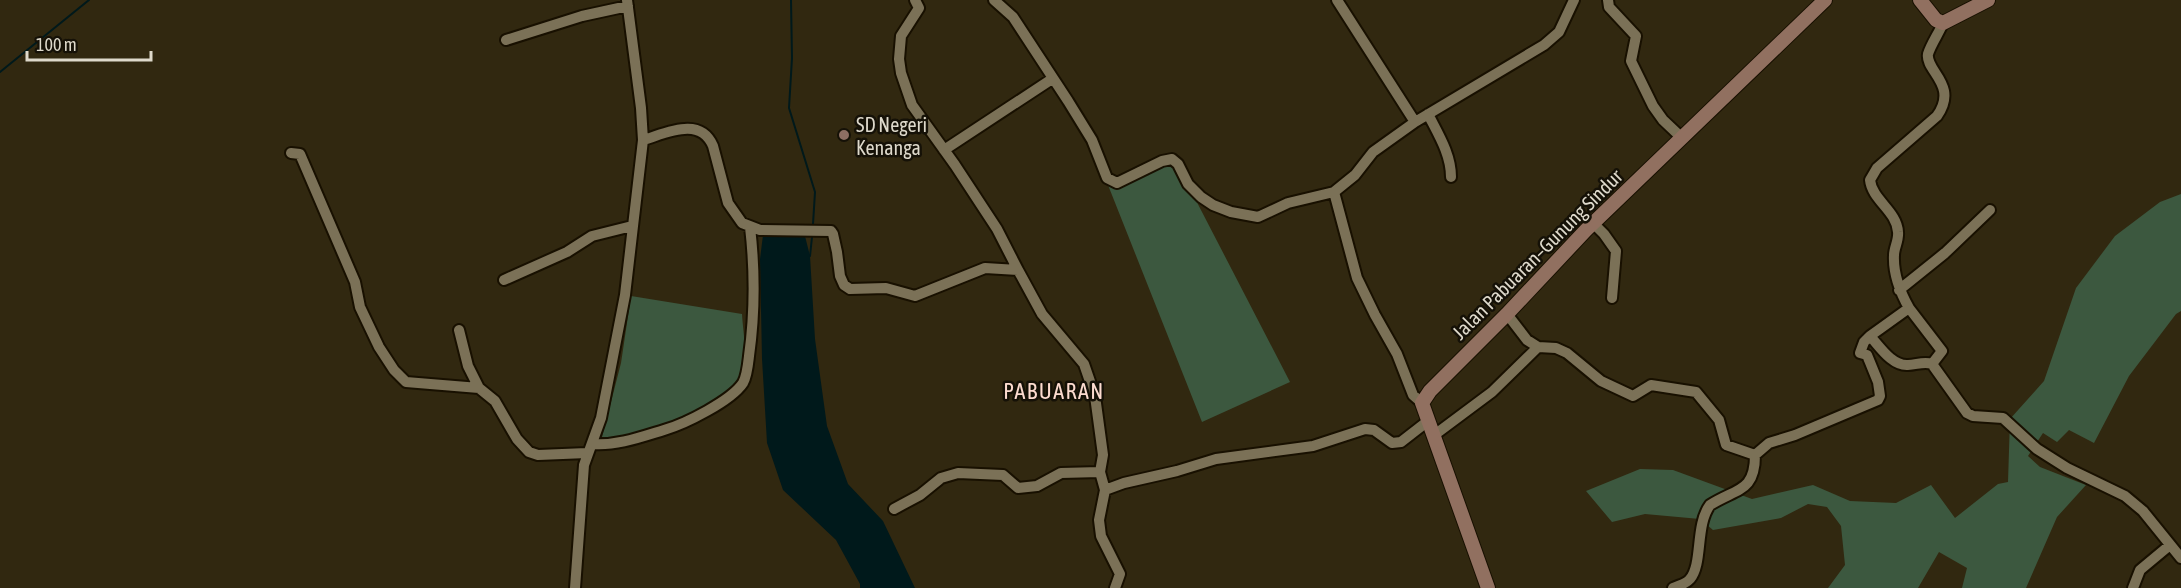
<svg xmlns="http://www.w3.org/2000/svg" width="2181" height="588" font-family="'Asap Condensed',sans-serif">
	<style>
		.green { fill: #3c583f }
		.water { fill: #00191b }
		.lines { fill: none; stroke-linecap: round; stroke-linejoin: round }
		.stream { stroke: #00191b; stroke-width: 2 }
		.street-casing { stroke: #181000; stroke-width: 14 }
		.secondary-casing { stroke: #181000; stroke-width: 16 }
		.street { stroke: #7b7157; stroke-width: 10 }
		.secondary { stroke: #917060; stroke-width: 14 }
		.education-dot { fill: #8d6e63; stroke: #151107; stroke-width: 2 }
		.labels { text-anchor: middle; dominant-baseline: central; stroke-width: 5; stroke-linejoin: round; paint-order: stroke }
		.poi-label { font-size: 20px; fill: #ded9cb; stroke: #151107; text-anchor: start }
		.street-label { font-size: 20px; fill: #ded9cb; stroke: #151107 }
		.quarter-label { font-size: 22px; letter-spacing: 1.5px; fill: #fcdbcf; stroke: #151107 }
	</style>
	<rect width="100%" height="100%" fill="#312810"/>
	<path class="green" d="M1173,156L1290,382L1202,422L1108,185Z
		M2181,194V311L2176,314L2129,376L2094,443L2069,430L2057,442L2043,433L2028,456L2040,467L2086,485L2057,517L2026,588H1962L1967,568L1939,552L1918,588H1828L1845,565L1841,526L1827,507L1808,504L1781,518L1713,530L1700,519L1645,514L1612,522L1586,491L1640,469L1673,470L1752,499L1813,485L1850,501L1896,503L1931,485L1955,518L1998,484L2008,482L2010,419L2044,381L2076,288L2115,236L2160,202Z
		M631,296L742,314C743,333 749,360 740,379C728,404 643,436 616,439C612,439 607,437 602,437L621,363Z"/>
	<path class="water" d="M763,235L805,236L810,256L815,339L827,426L848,484L883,521L915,588H860V584L836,540L783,490L767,443L762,359L760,259Z"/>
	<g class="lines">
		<path class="stream" d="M791,0L792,58L789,108L815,192L813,224
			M0,72L89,0
			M810,256L812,237"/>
		<g class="street-casing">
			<path id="street" d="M915,0L919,8L901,36L899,59L901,73L912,105L955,165L997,229L1018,270
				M994,0L1013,17L1068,101L1092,140L1107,178L1117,183L1162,161L1172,159L1178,164L1188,184L1201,197L1213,205L1231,212L1258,217L1288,203L1334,192L1355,175L1373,152L1415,122L1337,0
				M1608,0L1609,7L1636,36L1631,61L1653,106L1663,120L1682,138
				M1943,23C1939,33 1931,44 1928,54C1925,71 1959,85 1937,116L1877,168L1870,180C1872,200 1897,211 1898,232C1899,240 1894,248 1894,255C1893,274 1900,292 1909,308L1870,336C1880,347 1892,366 1908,365C1916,365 1924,361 1932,364L1967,413L1973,416L2003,418L2037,449L2067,468L2125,496L2143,511L2181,558
				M506,40L582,16L628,6
				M1428,114C1438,134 1451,154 1451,177
				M1415,122L1544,45L1559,32L1574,0
				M643,140C667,133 700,116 713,146L728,203L742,223L760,230L831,231L833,234L837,252L840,276L844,285L850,289L886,288L915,296L985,268L1018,270L1042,314L1084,364L1095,396L1103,455L1100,472L1105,490L1099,520L1101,536L1120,574L1115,588
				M944,150L1052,79
				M291,153L300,154L355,282L360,307L379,347L394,370L406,382L479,388
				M1334,192L1357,278L1375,315L1397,354L1413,395L1422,403
				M1593,223L1604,234L1616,251L1612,298
				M504,280L567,252L592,236L632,226
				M1899,290L1945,253L1990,210
				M1909,308L1942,351L1932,364
				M1507,314L1527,340L1538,347L1556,348L1567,353L1601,381L1633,396L1651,385L1696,392L1719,420L1726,445L1755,455
				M459,330L468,366L479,388L495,401L517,439L529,452L538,455L587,453
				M1433,436L1492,392L1538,347
				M592,444C617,446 641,437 664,430C685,424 731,401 743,383C747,376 748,365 749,356C755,313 755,270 750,227
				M1105,490L1124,483L1177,471L1216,459L1313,446L1365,429L1374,430L1392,443L1401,442L1428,421
				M894,509L920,495L941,478L958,473L1003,475L1018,488L1037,486L1061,473L1100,472
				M575,588L584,465L601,418L625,295L643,140L641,108L627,0
				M1673,588C1679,585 1686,584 1690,579C1703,564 1695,525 1710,505C1737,488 1755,492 1755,455L1769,443L1795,435L1878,400L1880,396L1878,382L1867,355L1860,353L1864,342L1870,336
				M2133,588L2140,570L2170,545"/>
		</g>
		<g class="secondary-casing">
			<path id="secondary" d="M1920,0L1936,20L1943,23L1988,0
				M1488,588L1422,403L1430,391L1507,314L1586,230L1825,0"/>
		</g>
		<use href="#street" class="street"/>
		<use href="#secondary" class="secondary"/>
	</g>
	<circle class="education-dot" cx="844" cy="135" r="6"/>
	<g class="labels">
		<g class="poi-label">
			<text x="856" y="124">SD Negeri<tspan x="856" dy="23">Kenanga</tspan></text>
		</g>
		<g class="street-label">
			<text transform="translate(1537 254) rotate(-45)">Jalan Pabuaran–Gunung Sindur</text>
		</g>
		<g class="quarter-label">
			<text x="1054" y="391">PABUARAN</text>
		</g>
	</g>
	<path d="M27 51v9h124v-9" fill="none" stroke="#ded9cb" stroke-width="3"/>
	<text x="36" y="51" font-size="18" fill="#ded9cb" stroke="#151107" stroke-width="4.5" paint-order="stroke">100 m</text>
</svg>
